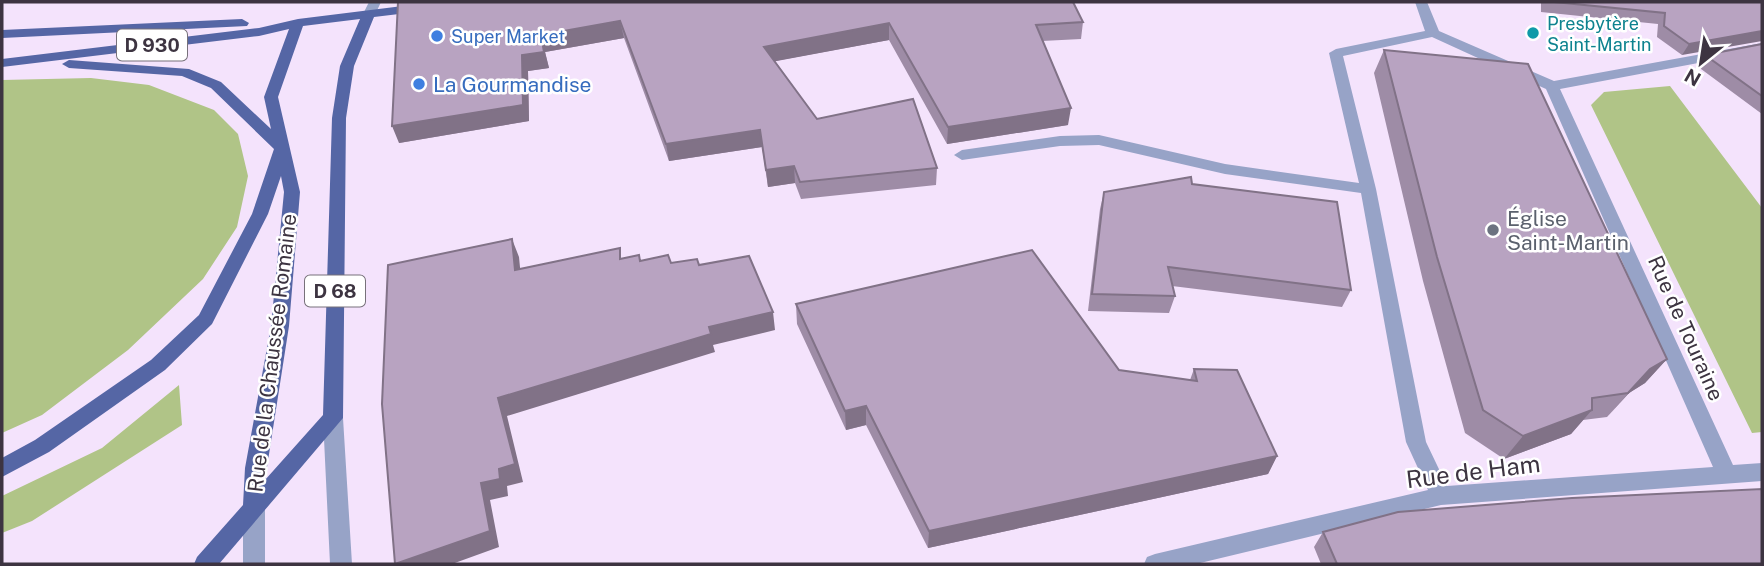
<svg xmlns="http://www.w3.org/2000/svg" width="1764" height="566" font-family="'Public Sans',sans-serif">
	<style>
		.green { fill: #b0c487 }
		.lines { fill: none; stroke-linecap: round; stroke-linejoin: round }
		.minor { fill: #97a3c7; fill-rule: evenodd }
		.major { fill: #5566a5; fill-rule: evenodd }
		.wall { fill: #9e8ca6 }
		.shaded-wall { fill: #817287 }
		.building { fill: #b8a3c1; stroke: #817287; stroke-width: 2 }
		.culture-dot { fill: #0f9aa8; stroke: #fff; stroke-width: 2.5 }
		.shop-dot { fill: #3f7fe0; stroke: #fff; stroke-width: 2.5 }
		.worship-dot { fill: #6b7280; stroke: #fff; stroke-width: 2.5 }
		.labels { text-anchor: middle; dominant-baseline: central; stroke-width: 5; stroke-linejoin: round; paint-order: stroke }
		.far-culture-label { font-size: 18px; fill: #0d838f; stroke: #fff; text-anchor: start }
		.far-shop-label { font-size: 18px; fill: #366cbe; stroke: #fff; text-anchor: start }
		.shield { fill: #fff; stroke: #77717a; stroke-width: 2 }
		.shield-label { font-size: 19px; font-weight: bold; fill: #3d3441 }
		.shop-label { font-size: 21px; fill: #366cbe; stroke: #fff; text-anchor: start }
		.worship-label { font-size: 21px; fill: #5b616d; stroke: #fff; text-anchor: start }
		.street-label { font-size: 21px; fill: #3d3441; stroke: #fff }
		.near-street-label { font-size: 24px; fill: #3d3441; stroke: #fff }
	</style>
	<rect width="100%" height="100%" fill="#f4e3fc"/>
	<path class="green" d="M91,78L149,85L214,110L238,134L248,176L237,227L203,279L128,350L42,415L2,433V80Z
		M1670,86L1762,208V432L1752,433L1591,105L1604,92Z
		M179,385L182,425L32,521L2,533V496L102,448Z"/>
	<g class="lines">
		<path class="minor" d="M369,2H381L374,17L369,18L363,14Z
			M1415,2H1427L1439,31L1554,81L1762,43V51L1560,89L1733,465L1762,463V481L1441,505L1196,564H1144L1147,557L1155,554L1428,490L1406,442L1361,193L1225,174L1099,145L1060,146L962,160L954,155L962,150L1060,136L1099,135L1225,164L1359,183L1329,53L1336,49L1425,31ZM1432,37L1546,89L1713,467L1447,486L1426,442L1376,189L1343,56Z
			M333,410L340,412L343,418L352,564H330L323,418L326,412Z
			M254,500L262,502L265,509V564H243V509L246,502Z"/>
		<path class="major" d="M419,4L425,8L424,11L374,17L354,66L346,118L343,418L219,564H194L197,557L243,505L245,468L271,326L284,192L281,176L268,214L212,324L165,370L49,452L2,477V458L35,440L151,360L199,315L252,214L274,149L211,88L182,76L69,68L62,64L69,60L189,69L221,82L271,129L264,97L289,29L259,36L2,67V59L259,28L298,19ZM360,19L340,66L332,118L323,415L265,480L289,326L300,192L278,97L303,26Z
			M242,19L249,23L247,26L2,38V30Z"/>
	</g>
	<path class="wall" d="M398,2L1083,22L1081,39L1042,41L1068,125L947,144L889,40L775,61L817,119L937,168L936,185L801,199L795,183L768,187L762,147L669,161L624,38L545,52L549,68L528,71L529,121L399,143Z
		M1541,2H1762L1682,55L1657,37L1658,24L1541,12Z
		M1762,44V114L1697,66L1705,55Z
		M1384,50L1667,359L1645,383L1629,393L1607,417L1583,420L1571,434L1504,459L1465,433L1423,281L1374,73Z
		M1192,184L1351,290L1342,307L1172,286L1175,296L1169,313L1088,311L1100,209L1104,192Z
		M796,304L1119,370L1190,380L1194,369L1277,456L1268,474L928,548L866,425L846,430L797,324Z
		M1323,532L1762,564H1321L1314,547Z"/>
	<path class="shaded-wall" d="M620,21L624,38L545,52L549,68L528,71L529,121L399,143L392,126L522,55L541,35Z
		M889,23V40L766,63L764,47Z
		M1762,31V41L1682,55L1689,44Z
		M1071,108L1068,125L947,144L948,127Z
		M760,130L762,147L669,161L666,144Z
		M794,166L795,183L768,187L766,170Z
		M512,239L519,257L522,288L515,270Z
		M773,312L775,330L713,345L715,352L507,416L523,482L507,486L508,496L490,500L499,547L452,564H396L481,483L499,469L498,398L709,327Z
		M1667,359L1645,383L1629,393L1607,417L1650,369Z
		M866,406V425L846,430L845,411Z
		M1592,410L1571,434L1504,459L1523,436Z
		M1277,456L1268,474L928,548L929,531Z"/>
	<path class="building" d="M398,2H1073L1083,22L1036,25L1071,108L948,127L889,23L764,47L817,119L913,99L937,168L800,182L794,166L766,170L760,130L666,144L620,21L541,35L544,52L522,55L523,105L392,126Z
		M1554,2H1762V31L1689,44L1664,26L1665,13Z
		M1762,44V96L1705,55Z
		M1384,50L1528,64L1667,359L1650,369L1628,393L1592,398V410L1523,436L1483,410L1437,257Z
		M1191,177L1192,184L1337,202L1351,290L1168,267L1175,296L1092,294L1104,192Z
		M512,239L515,270L620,248V259L639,255L640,261L668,255L671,263L697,259L699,265L749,256L773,312L709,327L711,334L498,398L515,464L499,469L500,479L481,483L490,531L395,564L382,404L388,265Z
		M1032,250L1119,370L1197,381L1194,369L1237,370L1277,456L929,531L866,406L845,411L796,304Z
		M1762,489V564H1337L1323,532L1398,512L1572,498Z"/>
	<circle class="culture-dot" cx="1533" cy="33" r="7"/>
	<g class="shop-dot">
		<circle cx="437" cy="36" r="7"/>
		<circle cx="419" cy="84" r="7"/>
	</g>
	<circle class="worship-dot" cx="1493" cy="230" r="7"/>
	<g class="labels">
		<g class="far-culture-label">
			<text x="1547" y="23">Presbytère<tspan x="1547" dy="21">Saint-Martin</tspan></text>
		</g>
		<g class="far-shop-label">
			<text x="451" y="36">Super Market</text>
		</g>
		<g class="shield">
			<rect x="117" y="29.5" width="70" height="31" rx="5"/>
			<rect x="305" y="275.5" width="60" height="31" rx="5"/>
		</g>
		<g class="shield-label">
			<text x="152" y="45">D 930</text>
			<text x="335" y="291">D 68</text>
		</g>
		<g class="shop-label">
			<text x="433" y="84">La Gourmandise</text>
		</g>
		<g class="worship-label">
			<text x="1507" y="218">Église<tspan x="1507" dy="24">Saint-Martin</tspan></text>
		</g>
		<g class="street-label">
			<text transform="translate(1686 328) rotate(66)">Rue de Touraine</text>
			<text transform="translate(272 353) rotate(-83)">Rue de la Chaussée Romaine</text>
		</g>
		<g class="near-street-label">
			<text transform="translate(1473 471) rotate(-7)">Rue de Ham</text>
		</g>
	</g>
	<rect width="1764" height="566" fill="none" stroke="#3d3441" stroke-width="7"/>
	<g transform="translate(1701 63) rotate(210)" stroke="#ffffff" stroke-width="5" paint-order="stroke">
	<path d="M0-5L12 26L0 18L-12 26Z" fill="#3d3441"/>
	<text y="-10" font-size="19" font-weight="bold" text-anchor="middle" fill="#3d3441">N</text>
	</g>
</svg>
